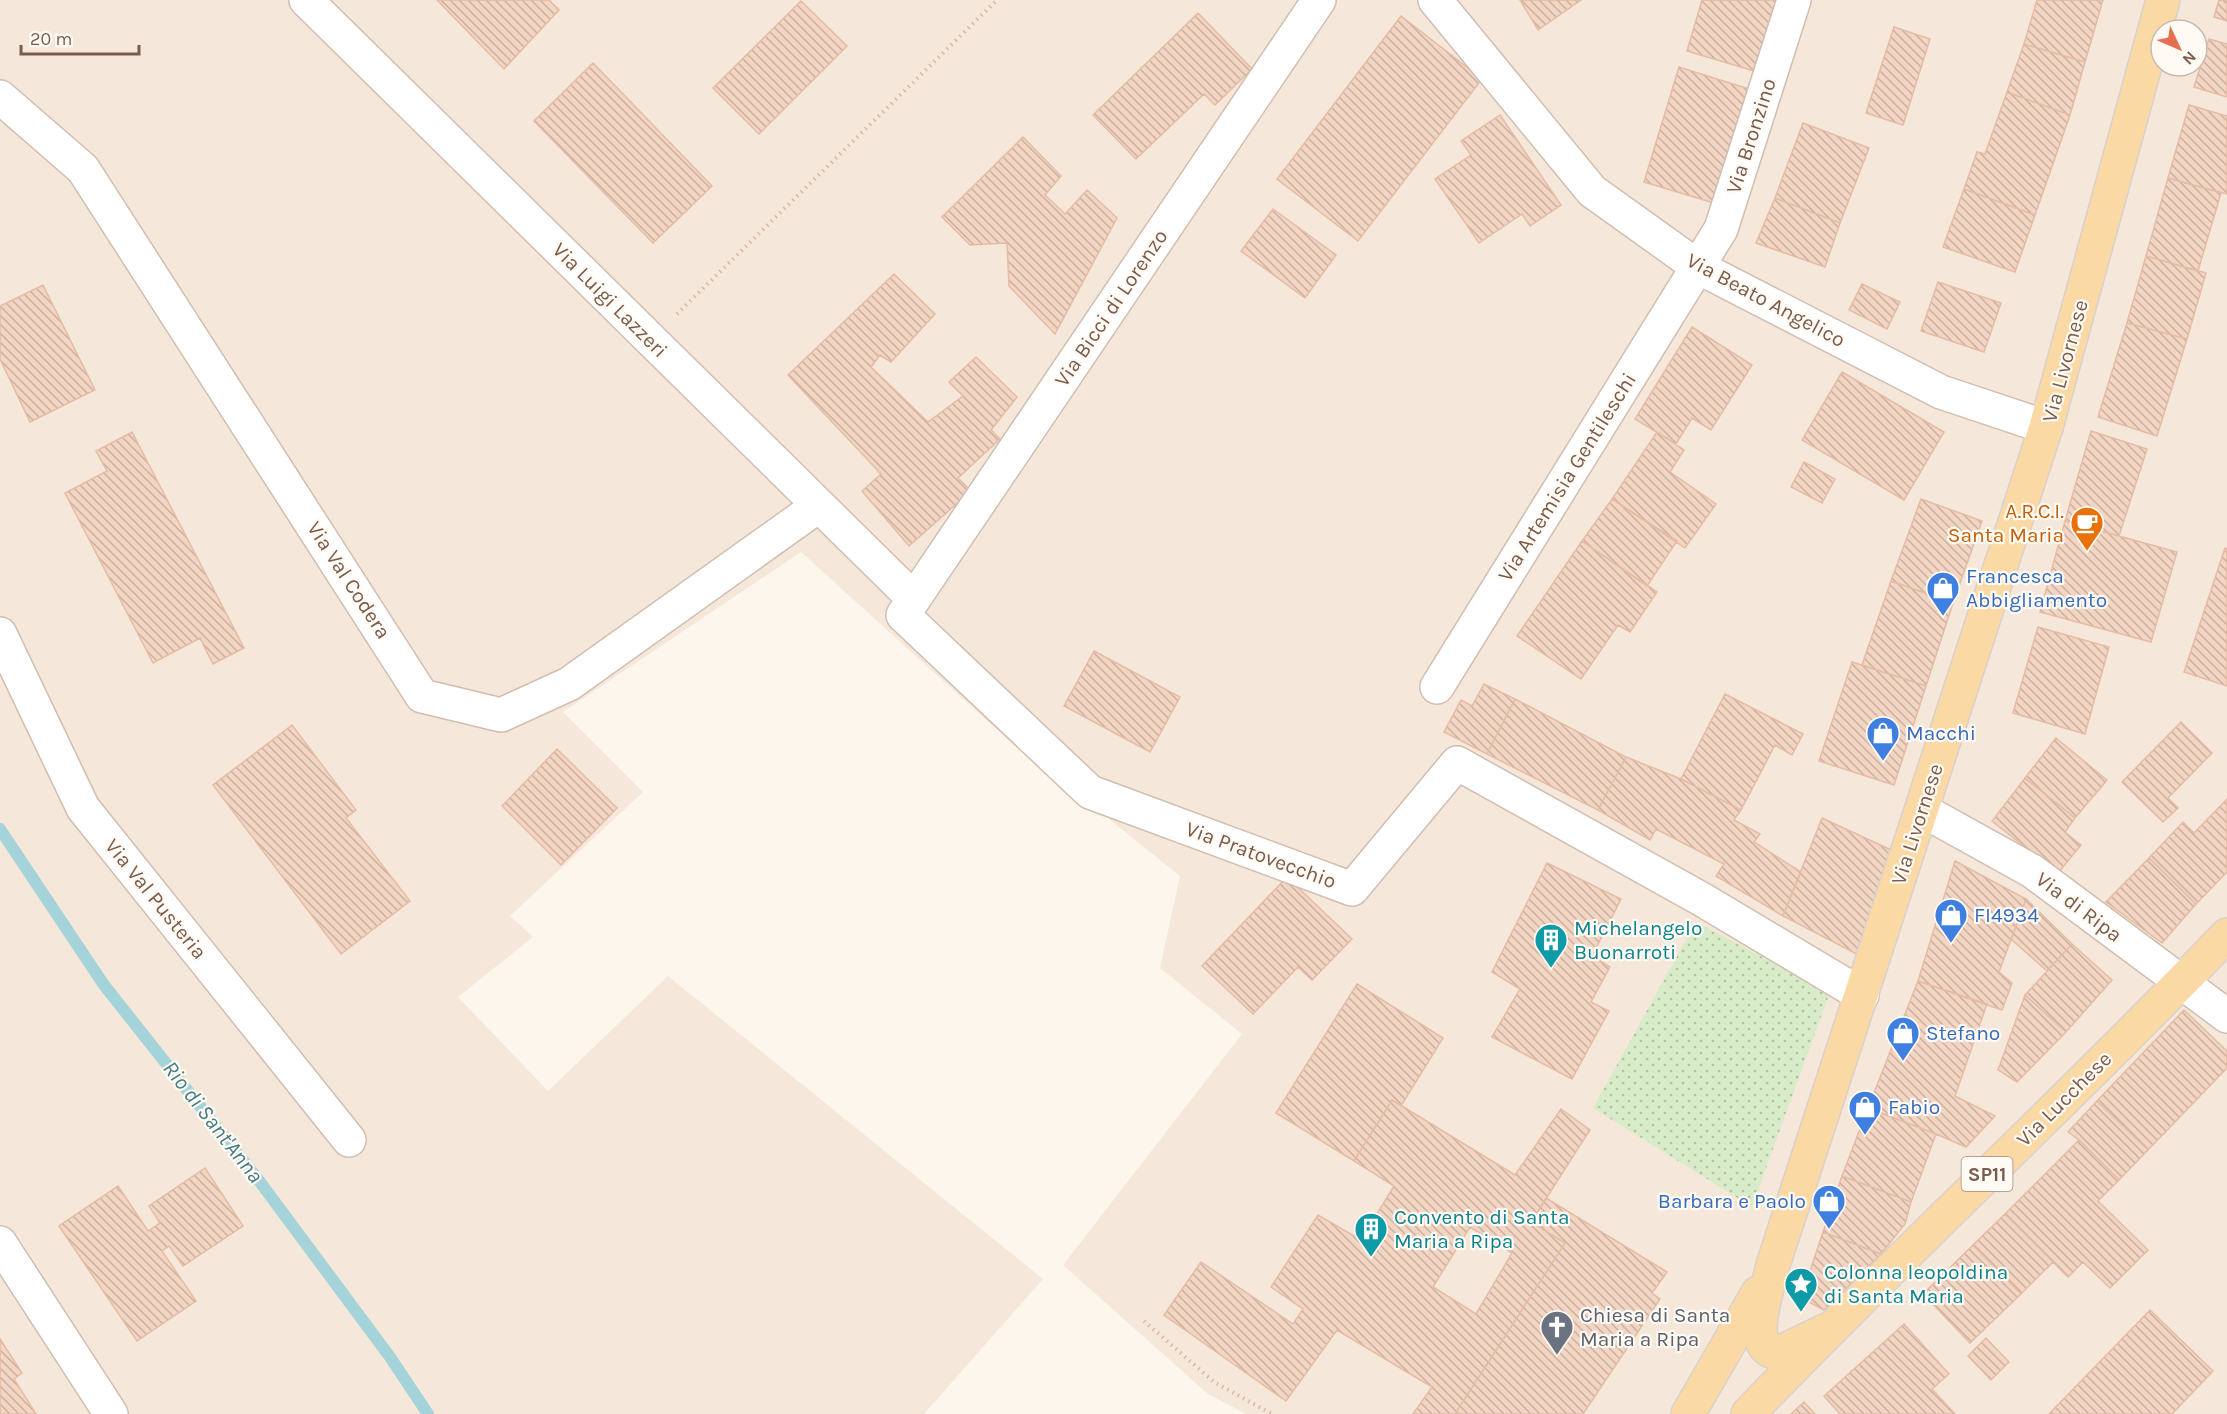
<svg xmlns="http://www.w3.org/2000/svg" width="2227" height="1414" font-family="Karla,sans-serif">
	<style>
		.residential { fill: #f5e8da; fill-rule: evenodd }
		.grass { fill: url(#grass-dots) }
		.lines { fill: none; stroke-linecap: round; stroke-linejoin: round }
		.stream { stroke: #a5d3da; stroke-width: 12 }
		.building { fill: url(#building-back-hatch); stroke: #e6bba3; stroke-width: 1.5; fill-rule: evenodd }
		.minor-casing { stroke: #d1beb0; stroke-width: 36 }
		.primary-casing { stroke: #dad1cd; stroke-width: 36 }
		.path { stroke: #d9b8a5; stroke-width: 4; stroke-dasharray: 1.5 4.5; stroke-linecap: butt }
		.minor { stroke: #fff; stroke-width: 33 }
		.primary { stroke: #fbd9a5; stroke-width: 33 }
		.labels { text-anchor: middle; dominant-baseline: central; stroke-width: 4.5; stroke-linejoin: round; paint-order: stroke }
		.shield { fill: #fffaf3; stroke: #a28b7f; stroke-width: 1.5 }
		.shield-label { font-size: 20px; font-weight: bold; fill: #7a5c4d }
		.street-label { font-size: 21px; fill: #7a5c4d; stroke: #fffaf3 }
		.food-label { font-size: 21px; fill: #c56008; stroke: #fffaf3; text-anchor: end }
		.shop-label { font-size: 21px; fill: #366cbe; stroke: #fffaf3; text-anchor: start }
		.culture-label { font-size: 21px; fill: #0d838f; stroke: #fffaf3; text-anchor: start }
		.worship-label { font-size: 21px; fill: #5b616d; stroke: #fffaf3; text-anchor: start }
		.water-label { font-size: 22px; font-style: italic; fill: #437c86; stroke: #fffaf3 }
	</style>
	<defs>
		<pattern id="grass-dots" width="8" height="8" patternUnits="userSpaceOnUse" patternTransform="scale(1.5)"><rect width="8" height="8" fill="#d8ecc9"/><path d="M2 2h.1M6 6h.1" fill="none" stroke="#b4c2a5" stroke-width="1.8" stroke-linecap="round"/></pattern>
		<pattern id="building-back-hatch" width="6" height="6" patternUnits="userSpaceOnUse" patternTransform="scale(1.5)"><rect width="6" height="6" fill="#f3d5c3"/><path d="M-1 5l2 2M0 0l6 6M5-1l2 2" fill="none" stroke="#cab0a1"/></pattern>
	</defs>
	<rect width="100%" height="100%" fill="#fdf6ec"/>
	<path class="residential" d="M0,0H2227V1414H1246L1208,1394L1063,1265L1242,1034L1160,968L1180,876L993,726L801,552L563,712L643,792L510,916L533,937L458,997L548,1091L668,976L1043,1279L924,1414H0ZM2161,30H2197V66H2161Z"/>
	<path class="grass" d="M1696,922L1830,992L1752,1207L1593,1108Z"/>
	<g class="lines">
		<path class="stream" d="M0,829L104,985L260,1182L390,1357L428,1414"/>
	</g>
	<path class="building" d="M437,0H549L559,10L504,69Z
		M1520,0H1581L1538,30Z
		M1702,0H1776L1754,71L1687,51Z
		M2037,0H2103L2085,62L2024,44Z
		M2219,0H2227V21L2214,17Z
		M801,1L847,46L759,134L713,88Z
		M1198,13L1252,69L1215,105L1204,94L1136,159L1093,115Z
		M1401,16L1482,79L1358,241L1277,179Z
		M1894,27L1930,39L1903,125L1866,113Z
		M2209,39L2227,44V97L2194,87Z
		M2024,44L2085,62L2070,115L2007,92Z
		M593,63L712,186L653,243L534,121Z
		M1679,67L1749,89L1714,203L1644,182Z
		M2007,92L2070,115L2035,215L1964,189L1977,152L1985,154Z
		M2189,105L2227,116V194L2168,178Z
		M1500,115L1561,205L1530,226L1522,214L1479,243L1435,179L1471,155L1461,141Z
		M1803,123L1869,148L1840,223L1775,198Z
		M1023,137L1061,176L1045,195L1065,214L1087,190L1117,218L1055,334L1009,286L1007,243L970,245L942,217Z
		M2168,178L2221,193L2198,271L2146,256Z
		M1964,189L2035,215L2015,272L1943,247Z
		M1775,198L1840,223L1825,267L1756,243Z
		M1273,209L1336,255L1305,298L1241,251Z
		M2146,256L2206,273L2187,339L2127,323Z
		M894,274L935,314L891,362L880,355L871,367L928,422L963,396L949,382L976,357L1017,397L991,430L1000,439L958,478L971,491L909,546L862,491L881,474L788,375Z
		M1938,282L2001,303L1984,352L1921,331Z
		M1862,284L1900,302L1887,329L1849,310Z
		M43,285L95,390L30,422L0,359V306Z
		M2127,323L2187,339L2157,436L2098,417Z
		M1692,327L1752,365L1711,430L1692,418L1676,444L1635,419Z
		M1842,372L1944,432L1904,500L1802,440Z
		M2091,431L2147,449L2119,536L2065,521Z
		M132,432L244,648L213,664L200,638L153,663L65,493L107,471L96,451Z
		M1657,432L1684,450L1670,472L1716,504L1685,548L1612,499Z
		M1804,462L1835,479L1822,503L1791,487Z
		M1612,499L1677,541L1647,586L1582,541Z
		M1921,499L1982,521L1953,603L1891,581Z
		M2065,521L2177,552L2151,642L2040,612Z
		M1582,541L1657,592L1630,632L1618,625L1581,679L1517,636Z
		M2225,548L2227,549V686L2184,672Z
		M1891,581L1953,603L1926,686L1862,665Z
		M2038,627L2109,647L2085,734L2013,713Z
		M1094,651L1180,697L1150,752L1064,706Z
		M1852,662L1926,686L1894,785L1819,761Z
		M1484,684L1515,699L1487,754L1444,732L1461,700L1472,706Z
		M1725,694L1803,734L1792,755L1775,745L1741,810L1681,779Z
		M1515,699L1626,757L1598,810L1487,754Z
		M2181,722L2212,753L2168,798L2178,808L2163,822L2122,782Z
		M292,725L356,810L346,818L410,901L341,954L213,785Z
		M2056,738L2107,780L2075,818L2025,778Z
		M557,749L617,808L561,865L502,806Z
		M1626,757L1681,779L1741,810L1734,820L1760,834L1754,842L1801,872L1783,916L1716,876L1724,864L1656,829L1650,840L1598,810Z
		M2025,778L2075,818L2065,832L2081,845L2058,873L1992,821Z
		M2227,799V872L2196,904L2149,858L2183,822L2194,833Z
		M1822,818L1902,855L1870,961L1783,916Z
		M2149,858L2196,904L2162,943L2106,902Z
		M1955,861L2026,899L1999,972L2012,983L2002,1010L1918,981Z
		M1547,863L1621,899L1592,956L1610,967L1591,1002L1609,1011L1572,1079L1492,1037L1520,989L1492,972Z
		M1287,877L1352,939L1312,980L1298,967L1253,1014L1202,966Z
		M2026,899L2072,944L2047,971L2011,939Z
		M2072,944L2112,980L2066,1032L2025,995Z
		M1918,981L1987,1004L1955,1096L1995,1116L1966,1147L1936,1134L1868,1108Z
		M1357,984L1443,1038L1401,1106L1392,1100L1354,1161L1276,1113Z
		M2025,995L2066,1032L2017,1082L1998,1070Z
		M2184,1010L2227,1051V1068L2148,1150L2097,1101Z
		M1392,1100L1515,1175L1561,1109L1590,1130L1531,1222L1565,1243L1455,1414H1413L1432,1387L1337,1330L1286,1401L1164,1315L1201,1262L1293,1324L1303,1309L1271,1287L1318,1215L1361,1240L1394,1186L1354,1161ZM1470,1227L1512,1253L1476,1314L1433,1287Z
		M2097,1101L2148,1150L2119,1180L2079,1140L2068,1132Z
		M1868,1108L1936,1134L1911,1202L1842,1176Z
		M2079,1140L2119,1180L2098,1201L2148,1250L2110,1288L2083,1262L2068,1277L2005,1214Z
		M205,1168L243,1226L183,1266L169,1246L162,1251L196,1301L137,1341L59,1226L118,1186L148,1231L160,1223L149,1206Z
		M1842,1176L1911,1202L1905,1224L1881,1254L1823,1232Z
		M1546,1198L1667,1272L1652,1293L1660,1299L1583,1414H1455L1565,1243L1531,1222Z
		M2005,1214L2053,1262L2021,1294L1973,1245Z
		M1823,1232L1881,1254L1824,1310L1801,1298Z
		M1973,1245L2021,1294L1970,1343L1923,1294Z
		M2150,1310L2213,1371L2172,1414H2049Z
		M1904,1324L1949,1374L1932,1389L1955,1414H1840L1824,1396Z
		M1986,1338L2009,1362L1991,1380L1968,1356Z
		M0,1339L22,1373L14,1379L36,1414H0Z
		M1804,1402L1815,1414H1791Z"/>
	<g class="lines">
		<g class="minor-casing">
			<path id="minor" d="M306,0L914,599
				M1319,0L903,615L1090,792L1352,889L1457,763L1703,900L1862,995
				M1435,0L1592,191L1698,267L1941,392L2046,427
				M0,97L83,169L422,696L501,715L569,684L818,506
				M0,634L83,808L349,1140
				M1437,687L1721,229L1794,0
				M1922,810L2032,871L2227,1016
				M0,1243L111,1414"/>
		</g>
		<g class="primary-casing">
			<path id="primary" d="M1831,1328L1781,1352C1742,1355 1769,1286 1773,1265L2046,427L2163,0
				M1688,1414L1758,1293
				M1748,1414C1904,1251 2071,1098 2227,935"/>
		</g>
		<path class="path" d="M677,314L997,0
			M1144,1321L1214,1382L1272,1414"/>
		<use href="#minor" class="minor"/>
		<use href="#primary" class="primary"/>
	</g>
	<defs>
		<g id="cafe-pin" transform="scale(1.725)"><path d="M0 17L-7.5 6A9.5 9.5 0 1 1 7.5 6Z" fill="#e8710a" stroke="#fffaf3"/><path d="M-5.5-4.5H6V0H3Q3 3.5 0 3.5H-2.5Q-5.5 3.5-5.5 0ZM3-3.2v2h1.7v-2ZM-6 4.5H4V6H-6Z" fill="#fff"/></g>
		<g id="shop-pin" transform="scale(1.725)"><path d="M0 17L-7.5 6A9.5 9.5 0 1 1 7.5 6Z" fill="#3f7fe0" stroke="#fffaf3"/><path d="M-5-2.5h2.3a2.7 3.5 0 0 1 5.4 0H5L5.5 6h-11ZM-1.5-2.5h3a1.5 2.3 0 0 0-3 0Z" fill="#fff"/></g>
		<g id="building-pin" transform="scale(1.725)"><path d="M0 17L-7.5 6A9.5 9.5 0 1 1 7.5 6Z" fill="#0f9aa8" stroke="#fffaf3"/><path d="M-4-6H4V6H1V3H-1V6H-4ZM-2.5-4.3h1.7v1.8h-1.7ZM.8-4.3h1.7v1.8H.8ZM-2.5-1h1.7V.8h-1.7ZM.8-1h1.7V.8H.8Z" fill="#fff"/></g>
		<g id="sight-pin" transform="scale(1.725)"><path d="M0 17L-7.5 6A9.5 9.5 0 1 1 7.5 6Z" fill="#0f9aa8" stroke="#fffaf3"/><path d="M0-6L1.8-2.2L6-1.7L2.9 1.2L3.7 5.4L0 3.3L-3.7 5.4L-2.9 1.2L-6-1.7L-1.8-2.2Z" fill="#fff"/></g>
		<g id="church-pin" transform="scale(1.725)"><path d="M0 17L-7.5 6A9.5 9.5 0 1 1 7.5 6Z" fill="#6b7280" stroke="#fffaf3"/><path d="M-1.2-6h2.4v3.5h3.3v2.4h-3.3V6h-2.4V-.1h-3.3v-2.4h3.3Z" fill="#fff"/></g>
	</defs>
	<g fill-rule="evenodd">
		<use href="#cafe-pin" x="2087" y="523"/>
		<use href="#shop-pin" x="1943" y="588"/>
		<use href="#shop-pin" x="1883" y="733"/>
		<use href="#shop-pin" x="1951" y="915"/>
		<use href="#building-pin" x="1551" y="940"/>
		<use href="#shop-pin" x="1903" y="1033"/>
		<use href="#shop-pin" x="1865" y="1107"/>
		<use href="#shop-pin" x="1829" y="1201"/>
		<use href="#building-pin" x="1371" y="1229"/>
		<use href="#sight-pin" x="1801" y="1284"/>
		<use href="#church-pin" x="1557" y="1327"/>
	</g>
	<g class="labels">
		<rect class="shield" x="1961.5" y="1157" width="51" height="34" rx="4.5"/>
		<g class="shield-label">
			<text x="1987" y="1174">SP11</text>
		</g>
		<g class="street-label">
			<text transform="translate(1751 136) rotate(-72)">Via Bronzino</text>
			<text transform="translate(610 300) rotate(45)">Via Luigi Lazzeri</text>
			<text transform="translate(1766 300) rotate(28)">Via Beato Angelico</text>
			<text transform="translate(1111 308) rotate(-56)">Via Bicci di Lorenzo</text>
			<text transform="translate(2065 361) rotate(-75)">Via Livornese</text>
			<text transform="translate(1567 477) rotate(-58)">Via Artemisia Gentileschi</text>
			<text transform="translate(349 580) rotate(57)">Via Val Codera</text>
			<text transform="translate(1917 824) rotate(-72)">Via Livornese</text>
			<text transform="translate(1261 855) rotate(20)">Via Pratovecchio</text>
			<text transform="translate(156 899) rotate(51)">Via Val Pusteria</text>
			<text transform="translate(2079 907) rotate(37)">Via di Ripa</text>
			<text transform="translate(2064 1099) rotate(-45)">Via Lucchese</text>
		</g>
		<g class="food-label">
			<text x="2064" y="511">A.R.C.I.<tspan x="2064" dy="24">Santa Maria</tspan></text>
		</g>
		<g class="shop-label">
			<text x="1966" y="576">Francesca<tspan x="1966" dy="24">Abbigliamento</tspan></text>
			<text x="1906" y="733">Macchi</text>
			<text x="1974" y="915">FI4934</text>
			<text x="1926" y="1033">Stefano</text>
			<text x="1888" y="1107">Fabio</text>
			<text x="1806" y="1201" text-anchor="end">Barbara e Paolo</text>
		</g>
		<g class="culture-label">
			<text x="1574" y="928">Michelangelo<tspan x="1574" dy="24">Buonarroti</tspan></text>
			<text x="1394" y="1217">Convento di Santa<tspan x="1394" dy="24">Maria a Ripa</tspan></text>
			<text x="1824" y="1272">Colonna leopoldina<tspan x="1824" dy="24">di Santa Maria</tspan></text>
		</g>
		<g class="worship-label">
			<text x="1580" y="1315">Chiesa di Santa<tspan x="1580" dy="24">Maria a Ripa</tspan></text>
		</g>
		<g class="water-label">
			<text transform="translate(213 1122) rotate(52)">Rio di Sant'Anna</text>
		</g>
	</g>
	<g transform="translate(2179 48) rotate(134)"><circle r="28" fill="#fffaf3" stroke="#cabbb1" stroke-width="1.5"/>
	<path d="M0-4.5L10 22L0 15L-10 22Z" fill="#e76f51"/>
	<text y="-9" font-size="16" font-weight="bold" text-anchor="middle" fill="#7a5c4d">N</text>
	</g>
	<path d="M21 45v9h118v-9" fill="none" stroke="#7a5c4d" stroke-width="3"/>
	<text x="30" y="45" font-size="18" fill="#7a5c4d" stroke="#fffaf3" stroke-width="4.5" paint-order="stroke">20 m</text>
</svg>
